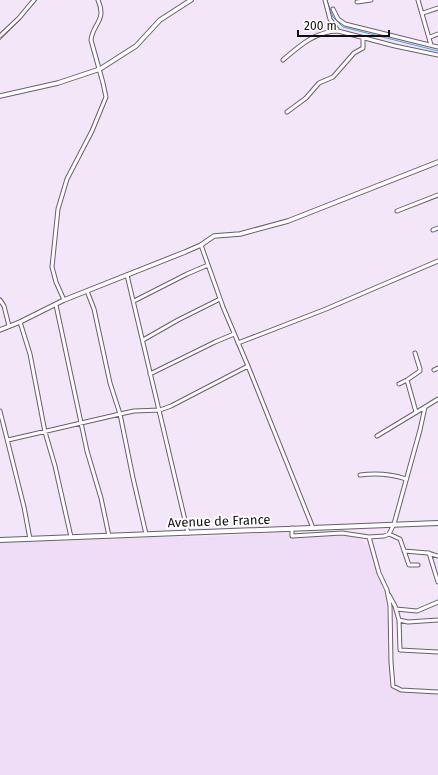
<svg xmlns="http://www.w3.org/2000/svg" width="438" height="775" font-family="'Fira Sans',sans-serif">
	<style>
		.built { fill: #efdcf6 }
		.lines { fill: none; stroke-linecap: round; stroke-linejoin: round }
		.stream { stroke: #4aa2d3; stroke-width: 1 }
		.minor-casing { stroke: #6a5e6f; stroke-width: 5 }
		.tertiary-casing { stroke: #6a5e6f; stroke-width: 5.5 }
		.secondary-casing { stroke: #6a5e6f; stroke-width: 6 }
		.minor { stroke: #fff; stroke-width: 3 }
		.tertiary { stroke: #fff; stroke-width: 3.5 }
		.secondary { stroke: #fff; stroke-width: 4 }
		.labels { text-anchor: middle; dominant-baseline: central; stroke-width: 4; stroke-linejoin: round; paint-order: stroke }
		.street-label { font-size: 13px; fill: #120d13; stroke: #fff }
	</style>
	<rect width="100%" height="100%" fill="#f4e6f9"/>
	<path class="built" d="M289,532L291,537L334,535L360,538L368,546L379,577L386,600L388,622L389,665L391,686L394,690L438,694V775H0V543L152,537H204Z"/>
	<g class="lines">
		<path class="stream" d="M327,0L333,17L343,27L438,51
			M0,40L19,21L37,0"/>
		<g class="minor-casing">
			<path id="minor" d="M325,0L330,19L338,31L395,46L438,55
				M418,0L431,45
				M357,2L371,0
				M333,9L338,19L345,24L438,47
				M423,13L438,8
				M0,36L19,18L34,0
				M430,37L438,34
				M283,60C299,46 316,31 338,31
				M287,112L306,98L319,83L333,77L354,53L363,48V38
				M397,211L438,195
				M433,230L438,228
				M201,245L223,307L248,366L313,528
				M127,275L188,533
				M87,291L94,309L110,383L120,414L133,478L146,534
				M0,300L4,306L9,326
				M64,300L56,282L52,267L58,209L67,179L92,131L106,97L103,83L91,40C93,23 107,21 98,0
				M134,301L187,274L208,265
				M56,305L87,451L101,498L109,536
				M20,322L30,354L45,432L55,466L71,537
				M143,340L178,320L220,299
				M238,343L326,309L438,261
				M434,370L438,368
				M150,374L215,342L234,334
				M407,380L416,412
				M399,384L407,380L420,371V369L415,353
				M0,411L24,507L30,539
				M377,436L425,407
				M8,440L120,414L134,411L160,410L171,406L248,366
				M360,475C376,473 391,474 406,479
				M292,528V536L342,533L369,537L379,573L387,590L390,606L391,662L393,686L401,690L438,692
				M389,534L400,539L409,565H418
				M369,537L384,536L389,534L394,524L420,430L425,407L438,399
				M404,551L428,553L438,556
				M429,553L438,582
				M389,595L395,606L399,620L400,650L438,652
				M396,609L417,611L438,602
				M399,620L408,622L438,620"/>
		</g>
		<g class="tertiary-casing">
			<path id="tertiary" d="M0,96L58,83L100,69L136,46L160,20L191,0
				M0,330L20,322L64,300L185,252L201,245L214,236L240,234L288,221L438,162"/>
		</g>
		<g class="secondary-casing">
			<path id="secondary" d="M0,540L438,523"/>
		</g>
		<use href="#minor" class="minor"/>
		<use href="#tertiary" class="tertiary"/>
		<use href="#secondary" class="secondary"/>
	</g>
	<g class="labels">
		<g class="street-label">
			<text transform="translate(219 521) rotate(-2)">Avenue de France</text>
		</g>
	</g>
	<path d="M298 30v6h91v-6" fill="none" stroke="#120d13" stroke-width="2"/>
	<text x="304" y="30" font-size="12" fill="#120d13" stroke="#ffffff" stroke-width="3" paint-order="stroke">200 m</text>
</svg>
